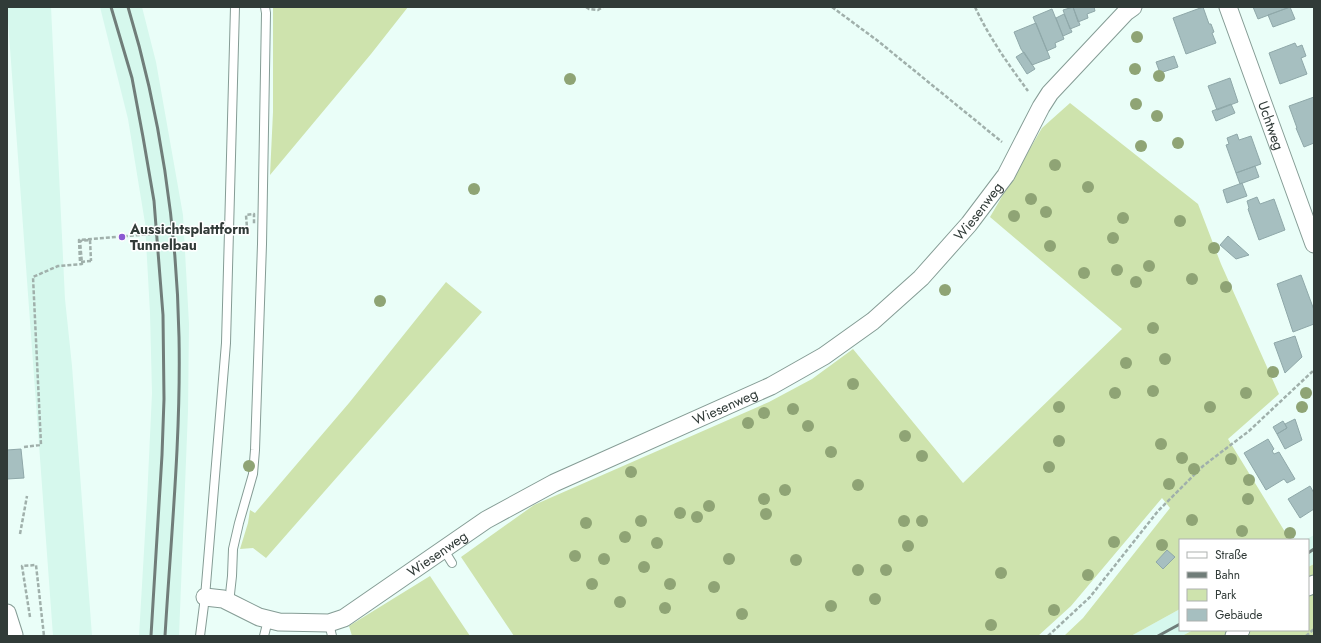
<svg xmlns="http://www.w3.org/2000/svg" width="1321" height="643" font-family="Jost,sans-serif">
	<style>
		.built { fill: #d6f8ed }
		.green { fill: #cee3ad }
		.building { fill: #a6bfc0; stroke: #8fa8a9 }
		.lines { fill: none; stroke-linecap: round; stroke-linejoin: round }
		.service-casing { stroke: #859c95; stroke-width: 10 }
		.minor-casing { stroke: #859c95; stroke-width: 19 }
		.path { stroke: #a0b0ab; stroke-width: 2.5; stroke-dasharray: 4 2; stroke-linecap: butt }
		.service { stroke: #fff; stroke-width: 8 }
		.minor { stroke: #fff; stroke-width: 17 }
		.rail { stroke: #707d79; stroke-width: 3 }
		.path-bridge { stroke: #a0b0ab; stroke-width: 2.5; stroke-dasharray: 4 2; stroke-linecap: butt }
		.tree { fill: #8fa475 }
		.poi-dot { fill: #8a59d2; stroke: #fff; stroke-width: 1.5 }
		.labels { text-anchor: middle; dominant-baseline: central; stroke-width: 3; stroke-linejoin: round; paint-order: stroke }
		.street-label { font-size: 14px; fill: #313b38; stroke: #fff }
		.poi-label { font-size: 14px; font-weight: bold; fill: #313b38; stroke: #fff; text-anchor: start }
	</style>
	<rect width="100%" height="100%" fill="#eafef8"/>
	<path class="built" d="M7,7H51L65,299L72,366L92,636H53Z
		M100,7H142L156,62L183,215L189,324L188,411L179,636H139L147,500L152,393L150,313L145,223L128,119Z
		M1314,535V564L1308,567V540H1305Z
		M1180,609V630H1193L1182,636H1131Z"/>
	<path class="green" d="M273,7H408L371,54L270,175L273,112Z
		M1070,103L1198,204L1221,264L1279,394L1228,439L1290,540H1180V609L1131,636H1064L1083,618L1170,508L1162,498L1071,606L1038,636H514L461,557L534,505L769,402L812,379L853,349L963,483L1122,329L990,217L1042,128Z
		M446,282L482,312L266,558L253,548L240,549L248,523L250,510L255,513L349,403Z
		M1314,564V636H1182L1193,630H1308V567Z
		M430,576L470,636H352L349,626Z"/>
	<path class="building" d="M1073,7H1094L1095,11L1087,14L1088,18L1078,22Z
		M1073,7L1080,25L1070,29L1063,10Z
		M1203,7L1209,24H1211L1214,32L1212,33L1216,43L1186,54L1173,18Z
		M1253,7H1290L1258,19Z
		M1290,7L1295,19L1273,27L1268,15Z
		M1052,9L1064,39L1055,43L1056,47L1047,51L1033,17Z
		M1064,14L1072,32L1063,36L1056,18Z
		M1036,23L1050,58L1032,65L1021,49L1014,32Z
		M1295,43L1297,47L1302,45L1306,56L1301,58L1307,74L1280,84L1269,53Z
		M1024,52L1035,69L1027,74L1016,57Z
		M1174,56L1178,67L1160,73L1156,62Z
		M1230,78L1238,102L1217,110L1208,86Z
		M1314,97V143L1304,147L1296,128H1297L1289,106Z
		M1231,104L1235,113L1216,121L1212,111Z
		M1237,134L1239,140L1251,136L1261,164L1236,173L1226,145L1229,144L1227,138Z
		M1255,166L1259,177L1240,184L1236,173Z
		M1242,183L1247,196L1227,203L1223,190Z
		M1257,197L1260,204L1274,199L1285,230L1259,240L1248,209L1249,208L1247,201Z
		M1228,236L1249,255L1236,259L1220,245Z
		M1301,275L1314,310V324L1293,332L1277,284Z
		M1295,336L1302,357L1285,373L1274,343Z
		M1295,419L1302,440L1285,449L1277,434L1287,428L1285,424Z
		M1283,421L1287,428L1277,434L1273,427Z
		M1268,439L1274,449L1272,451L1274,454L1279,452L1295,479L1287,483L1284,479L1266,490L1244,453Z
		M21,449L24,478L7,479V450Z
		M1310,486L1314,493V509L1300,518L1288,499Z
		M1167,550L1175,557L1163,569L1156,562Z"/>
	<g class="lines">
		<g class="service-casing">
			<path id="service" d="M444,550L452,563
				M229,603L232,576L233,549L239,523L253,474L255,450L262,244L266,13L265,7
				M329,623L332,636
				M200,636L205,597L226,343L235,7
				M264,636L268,620"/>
		</g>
		<g class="minor-casing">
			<g id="minor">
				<path id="s1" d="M1228,7L1314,244"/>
				<path d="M1308,587L1314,584"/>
				<path id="s2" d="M205,597L223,599L259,617L279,622L329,623L344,618L486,520L554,483L771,386L824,356L873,321L921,278L969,224L1006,175L1041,107L1050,93L1126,12L1133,7"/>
				<path d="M7,613L14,635"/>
				<path d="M1234,636L1241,630"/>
			</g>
		</g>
		<path class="path" d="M586,7L589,9L598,10L603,7
			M832,7L878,41L1002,142
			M975,7C989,37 1008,64 1028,91
			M24,447L41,445L33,277L58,266L82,264L80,241L90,240L91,261
			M20,534L27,496
			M30,617L22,566L36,565L44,636
			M1048,636L1090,597L1158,511L1203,466L1249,431L1314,370
			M1306,636L1314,629"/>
		<use href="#service" class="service"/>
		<use href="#minor" class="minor"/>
		<path class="rail" d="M111,7L132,78L143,137L154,201L163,315L164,399L162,455L151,636
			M128,7C160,112 177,227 179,337C181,437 171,536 165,636
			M1308,553L1314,549
			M1158,636L1180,624"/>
		<path class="path-bridge" d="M91,261L80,262L79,240L212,229L247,228L246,215L254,214V225"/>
	</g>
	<g class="tree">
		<circle cx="1137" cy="37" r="6"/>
		<circle cx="1135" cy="69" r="6"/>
		<circle cx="1159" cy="76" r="6"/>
		<circle cx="570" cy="79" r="6"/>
		<circle cx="1136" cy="104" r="6"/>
		<circle cx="1157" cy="116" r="6"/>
		<circle cx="1178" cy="143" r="6"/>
		<circle cx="1141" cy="146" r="6"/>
		<circle cx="1055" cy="165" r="6"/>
		<circle cx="1088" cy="187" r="6"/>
		<circle cx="474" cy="189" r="6"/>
		<circle cx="1031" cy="199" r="6"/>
		<circle cx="1046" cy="212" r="6"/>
		<circle cx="1014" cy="216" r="6"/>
		<circle cx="1123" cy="218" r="6"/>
		<circle cx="1180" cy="221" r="6"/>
		<circle cx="1113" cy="238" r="6"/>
		<circle cx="1050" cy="246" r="6"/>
		<circle cx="1214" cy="248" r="6"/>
		<circle cx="1149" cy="266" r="6"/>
		<circle cx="1117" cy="270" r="6"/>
		<circle cx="1084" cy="273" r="6"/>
		<circle cx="1192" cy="279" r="6"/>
		<circle cx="1136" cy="282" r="6"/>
		<circle cx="1226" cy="287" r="6"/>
		<circle cx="945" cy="290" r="6"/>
		<circle cx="380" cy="301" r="6"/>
		<circle cx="1153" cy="328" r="6"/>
		<circle cx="1165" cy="359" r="6"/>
		<circle cx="1126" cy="363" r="6"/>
		<circle cx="1273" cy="372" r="6"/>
		<circle cx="853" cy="384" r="6"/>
		<circle cx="1153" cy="391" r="6"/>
		<circle cx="1115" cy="393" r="6"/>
		<circle cx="1246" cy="393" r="6"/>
		<circle cx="1306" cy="393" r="6"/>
		<circle cx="1059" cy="407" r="6"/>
		<circle cx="1210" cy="407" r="6"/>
		<circle cx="1302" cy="407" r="6"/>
		<circle cx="793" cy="409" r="6"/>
		<circle cx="764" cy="413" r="6"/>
		<circle cx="748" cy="423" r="6"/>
		<circle cx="808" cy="426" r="6"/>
		<circle cx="905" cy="436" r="6"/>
		<circle cx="1059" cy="441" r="6"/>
		<circle cx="1161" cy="444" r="6"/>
		<circle cx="831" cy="452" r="6"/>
		<circle cx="922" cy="456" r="6"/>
		<circle cx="1182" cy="458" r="6"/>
		<circle cx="1231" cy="459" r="6"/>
		<circle cx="249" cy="466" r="6"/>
		<circle cx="1049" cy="467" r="6"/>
		<circle cx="1194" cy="469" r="6"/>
		<circle cx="631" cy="472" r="6"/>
		<circle cx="1249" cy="480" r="6"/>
		<circle cx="1169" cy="484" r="6"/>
		<circle cx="858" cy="485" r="6"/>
		<circle cx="785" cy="490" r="6"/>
		<circle cx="764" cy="499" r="6"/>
		<circle cx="1248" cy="499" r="6"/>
		<circle cx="709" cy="506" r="6"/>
		<circle cx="680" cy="513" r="6"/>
		<circle cx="766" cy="514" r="6"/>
		<circle cx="697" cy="517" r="6"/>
		<circle cx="1192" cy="520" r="6"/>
		<circle cx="641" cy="521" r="6"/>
		<circle cx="904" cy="521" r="6"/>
		<circle cx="922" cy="521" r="6"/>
		<circle cx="586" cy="523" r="6"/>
		<circle cx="1242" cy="531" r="6"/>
		<circle cx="1290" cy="533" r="6"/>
		<circle cx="625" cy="537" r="6"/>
		<circle cx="1114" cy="542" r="6"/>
		<circle cx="657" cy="543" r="6"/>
		<circle cx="1162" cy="545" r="6"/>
		<circle cx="908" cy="546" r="6"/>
		<circle cx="575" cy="556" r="6"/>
		<circle cx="604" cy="559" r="6"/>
		<circle cx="729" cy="559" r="6"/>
		<circle cx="796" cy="560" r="6"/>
		<circle cx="644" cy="567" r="6"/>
		<circle cx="858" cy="570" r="6"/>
		<circle cx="886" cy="570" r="6"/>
		<circle cx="1001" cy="573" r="6"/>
		<circle cx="1088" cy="575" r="6"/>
		<circle cx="592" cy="584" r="6"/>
		<circle cx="670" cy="584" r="6"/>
		<circle cx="714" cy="587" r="6"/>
		<circle cx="875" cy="599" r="6"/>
		<circle cx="620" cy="602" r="6"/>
		<circle cx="831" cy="606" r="6"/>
		<circle cx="665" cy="608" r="6"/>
		<circle cx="1054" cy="610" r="6"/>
		<circle cx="742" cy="614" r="6"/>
		<circle cx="991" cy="625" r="6"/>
	</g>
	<circle class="poi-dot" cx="122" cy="237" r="4"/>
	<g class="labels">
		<g class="street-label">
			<text stroke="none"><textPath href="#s1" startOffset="126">Uchtweg</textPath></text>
			<text stroke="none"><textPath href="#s2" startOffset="906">Wiesenweg</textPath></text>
			<text stroke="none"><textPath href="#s2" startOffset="582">Wiesenweg</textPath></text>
			<text stroke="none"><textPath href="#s2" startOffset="258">Wiesenweg</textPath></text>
		</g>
		<g class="poi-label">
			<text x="130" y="229">Aussichtsplattform<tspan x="130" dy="16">Tunnelbau</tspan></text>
		</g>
	</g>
	<rect width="1321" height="643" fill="none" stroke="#313b38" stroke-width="16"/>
	<rect x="1179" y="539" width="130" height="92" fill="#ffffff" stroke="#adb1af"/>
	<rect x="1187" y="552" width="20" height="6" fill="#ffffff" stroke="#adb1af"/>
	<text x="1215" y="559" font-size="12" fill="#313b38">Straße</text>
	<rect x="1187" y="572" width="20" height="6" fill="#707d79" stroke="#adb1af"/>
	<text x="1215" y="579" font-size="12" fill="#313b38">Bahn</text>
	<rect x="1187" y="589" width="20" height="12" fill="#cee3ad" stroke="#adb1af"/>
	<text x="1215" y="599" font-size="12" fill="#313b38">Park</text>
	<rect x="1187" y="609" width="20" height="12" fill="#a6bfc0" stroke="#adb1af"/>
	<text x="1215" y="619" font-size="12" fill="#313b38">Gebäude</text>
</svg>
